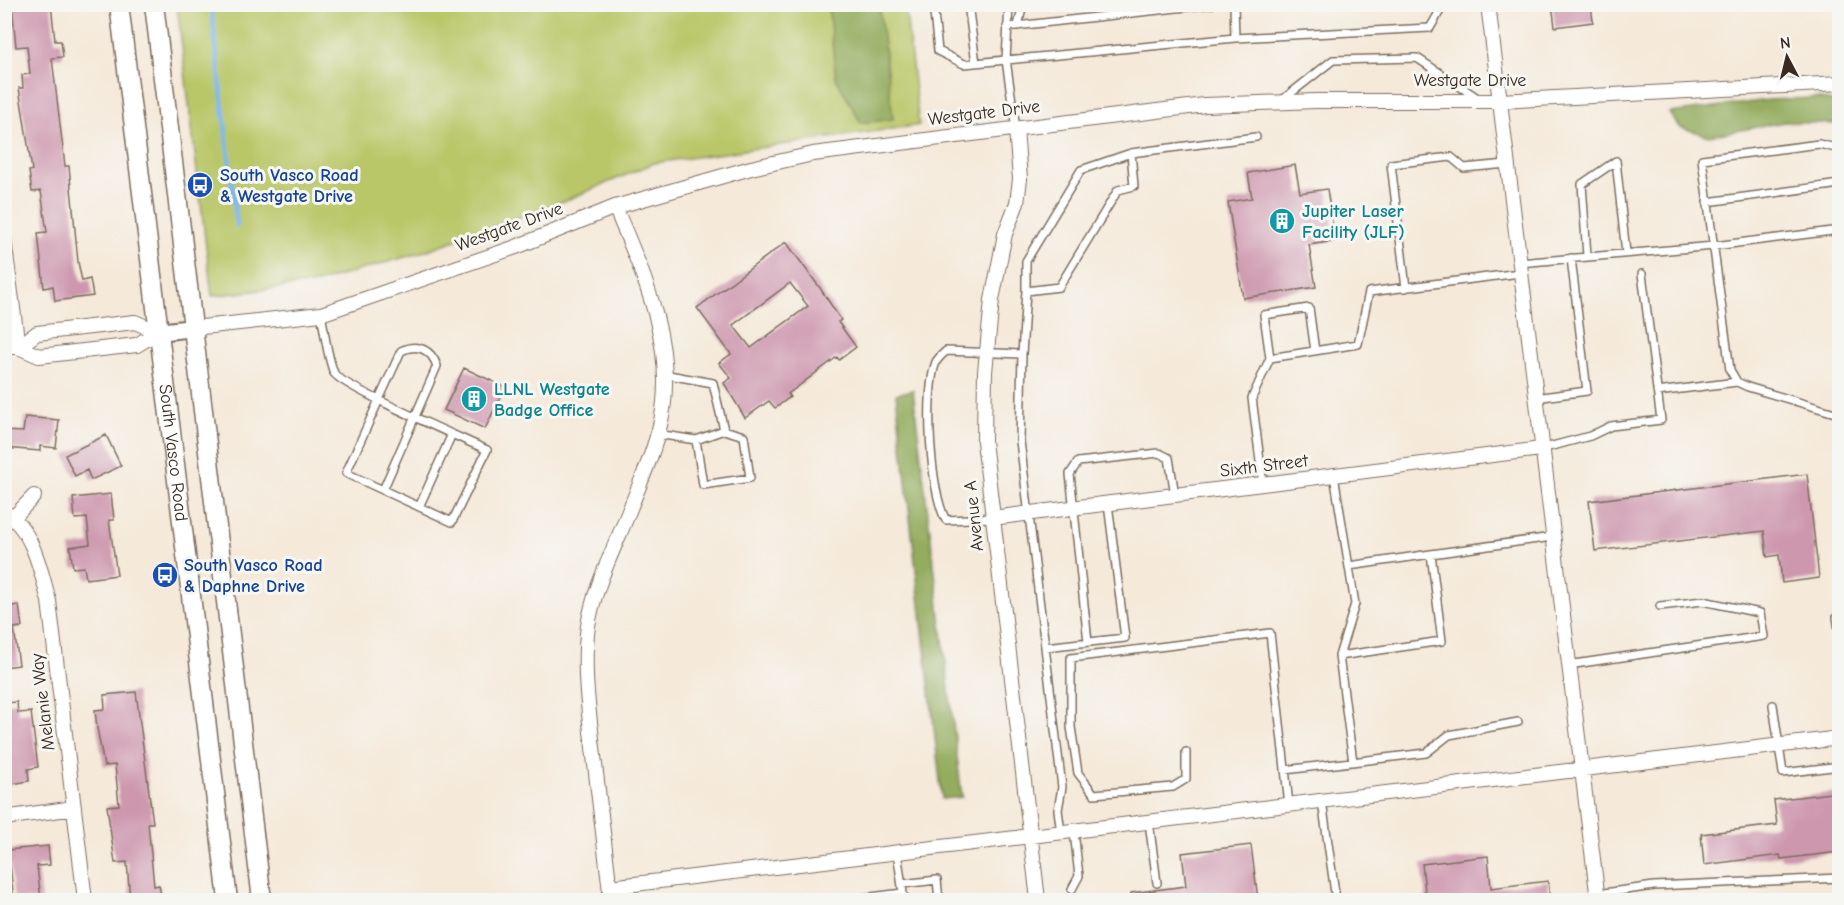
<svg xmlns="http://www.w3.org/2000/svg" width="1844" height="905" font-family="'Comic Neue',sans-serif">
	<style>
		.green { fill: #bac769; stroke: #7a7844; stroke-width: 1.5 }
		.forest { fill: #93ac5d; stroke: #676b3e; stroke-width: 1.5 }
		.lines { fill: none; stroke-linecap: round; stroke-linejoin: round }
		.stream { stroke: #7db7ee; stroke-width: 4.5 }
		.building { fill: #cd97ae; fill-rule: evenodd }
		.service-casing { stroke: #7c6d5f; stroke-width: 10 }
		.minor-casing { stroke: #7c6d5f; stroke-width: 16 }
		.tertiary-casing { stroke: #7c6d5f; stroke-width: 20 }
		.secondary-casing { stroke: #7c6d5f; stroke-width: 21 }
		.service { stroke: #fff; stroke-width: 7 }
		.minor { stroke: #fff; stroke-width: 14 }
		.tertiary { stroke: #fff; stroke-width: 16 }
		.secondary { stroke: #fff; stroke-width: 18 }
		.labels { text-anchor: middle; dominant-baseline: central; stroke-width: 6; stroke-linejoin: round; paint-order: stroke }
		.street-label { font-size: 18px; fill: #3b2a1e; stroke: #f6f6f2 }
		.transit-label { font-size: 18px; font-weight: bold; fill: #164399; stroke: #f6f6f2; text-anchor: start }
		.culture-label { font-size: 18px; font-weight: bold; fill: #0d838f; stroke: #f6f6f2; text-anchor: start }
	</style>
	<rect width="100%" height="100%" fill="#f6f6f2"/>
	<filter id="ink" filterUnits="userSpaceOnUse"><feTurbulence type="fractalNoise" baseFrequency=".0167" numOctaves="2"/><feDisplacementMap in="SourceGraphic" scale="12" xChannelSelector="R" yChannelSelector="G"/><feConvolveMatrix kernelMatrix="1 2 1 2 8 2 1 2 1" color-interpolation-filters="sRGB"/></filter>
	<filter id="wash" filterUnits="userSpaceOnUse"><feTurbulence type="fractalNoise" baseFrequency=".008" numOctaves="4" result="noise"/><feDisplacementMap in="SourceGraphic" scale="24" xChannelSelector="R" yChannelSelector="G"/><feGaussianBlur stdDeviation="1.35" result="paint"/><feColorMatrix in="noise" values="0 0 0 0 0 0 0 0 0 0 0 0 0 0 0 0 0 1.4 0 .05"/><feComposite in="paint" operator="in"/></filter>
	<g filter="url(#wash)">
		<rect width="100%" height="100%" fill="#f5e9d9"/>
		<path class="green" d="M177,5H905L919,125L654,163L562,202L419,253L316,283L212,296Z"/>
		<path class="forest" d="M828,5H879L893,119L861,123L836,78Z
			M1814,98L1839,102V124L1784,122L1709,136L1679,127L1669,113L1768,100Z
			M913,390L962,797L942,799L896,394Z"/>
		<g class="lines">
			<path class="stream" d="M211,4L237,226"/>
		</g>
		<g id="blocks">
			<path class="building" d="M12,4H51L55,41H61L63,57L52,58L65,166H69L78,262L82,281L90,279L93,296L55,301L53,286L44,288L38,233L47,232L41,191L32,192L29,171L32,170L19,88H23L22,75L30,74L27,46L16,47Z
				M1552,4H1591L1593,22L1555,27Z
				M1295,165L1300,193L1327,189L1335,241L1309,245L1316,287L1243,298L1228,202L1252,198L1248,173Z
				M786,242L820,288L841,320L838,322L856,347L839,360L837,357L788,394L790,397L775,408L769,401L745,418L724,383L731,378L719,363L731,354L697,308ZM790,283L808,306L751,348L733,325Z
				M464,368L505,387L485,429L444,410Z
				M25,417L59,420L56,448L40,446V451L4,448V431L23,432Z
				M106,435L121,466L91,480L87,470L75,476L65,455Z
				M1807,474L1819,578L1782,583L1779,555L1767,557L1764,531L1595,551L1589,501Z
				M111,494L114,520H109L117,575L86,579L84,567L73,568L70,547L90,544L87,518L75,519L73,498Z
				M19,605L22,627L14,628L19,665L4,667V607Z
				M136,692L153,823H148L154,886L159,885L162,900H130L127,862L115,863L107,806L119,805L115,765L104,766L97,728L95,710L105,709L104,695Z
				M17,702L18,713L31,712L38,767L28,769L29,781L6,785L4,703Z
				M1839,792V852L1781,859L1780,855L1704,865L1701,834L1777,825L1774,800Z
				M1251,845L1258,900H1131V893L1186,886L1182,853Z
				M48,846L50,865L37,866L41,900H14L10,865H4V855L8,854V850Z
				M1488,856L1491,888L1548,881L1550,900H1426L1422,864Z"/>
		</g>
	</g>
	<g filter="url(#ink)">
		<use href="#blocks" fill-opacity="0" stroke="#7c6d5f" stroke-width="1.5"/>
		<g class="lines">
			<g class="service-casing">
				<path id="service" d="M933,4L938,51L964,64L1235,38L1430,28L1444,4
					M968,4L976,63
					M1009,4L1006,60L1016,129
					M1234,4L1235,38
					M1018,26L1023,4
					M1007,27L1213,4
					M1281,101L1333,60L1417,58L1479,99
					M1840,149L1819,144L1702,159L1730,370L1737,382L1748,387L1835,413L1840,410
					M1131,153L1256,137
					M1707,202L1840,184
					M1587,256L1582,184L1616,161L1626,253
					M1519,263L1714,246L1840,230
					M1406,288L1391,164L1451,157L1464,168L1507,164
					M321,314C325,333 327,356 334,373C340,386 466,440 487,450L452,522C417,506 381,489 346,473L401,351C417,343 431,349 437,366L383,490
					M1022,354L1020,441L1062,787L1058,810L1061,833
					M1270,358L1264,315L1309,308L1315,351
					M663,374L713,383L724,430
					M1657,392L1737,382
					M1535,398L1587,391L1571,258
					M657,434L696,440L724,430L744,436L750,478L703,485L696,440
					M1541,449L1590,436L1611,426L1661,420L1642,274
					M1334,475L1355,604L1339,656
					M1263,484L1252,398L1270,358L1358,344L1369,292L1520,273
					M419,507L452,434
					M992,518L946,520C930,494 924,391 936,362C938,358 943,354 946,351L1022,354L1026,291L1059,287L1118,190L1134,186L1131,153L1081,170L1026,261V291
					M1349,566L1431,554
					M1840,616L1837,617L1840,637
					M1088,642L1070,474L1078,462L1159,453L1169,458L1175,495
					M1045,647L1125,638L1108,504
					M1568,665L1764,636L1760,613L1703,601L1660,606
					M1773,705L1783,773L1840,766
					M1186,752V779L1173,787L1094,794L1078,773L1071,727V658L1270,633L1289,805
					M1353,762L1339,656L1442,641L1431,554L1552,537
					M1285,770L1426,753L1449,735L1518,722
					M1322,801L1336,900
					M1149,822L1157,883
					M897,852L904,900
					M902,884L937,880L939,900
					M1072,889L1079,876L1074,831
					M1597,894L1654,886L1840,878
					M846,900L903,893"/>
			</g>
			<g class="minor-casing">
				<path id="minor" d="M1488,4L1598,900
					M1016,129L1020,179L1017,203L1005,234L992,300L985,372L984,441L1038,900
					M4,239L18,347
					M193,328L321,314L516,247L615,207L751,168L813,154L1205,105L1316,101H1499L1840,83
					M4,347H18L39,356L137,345L158,332
					M18,347L37,333L135,322L158,332
					M4,512C33,528 41,572 49,601L85,900
					M14,517L34,496
					M992,518L1541,449
					M4,818L74,808
					M610,887L1840,738
					M611,900C605,852 600,804 594,756C589,713 582,669 588,626C594,586 615,548 629,511C641,481 654,452 661,421C677,347 643,273 615,207"/>
			</g>
			<g class="tertiary-casing">
				<path id="tertiary" d="M158,332L193,328"/>
			</g>
			<g class="secondary-casing">
				<g id="secondary">
					<path id="s1" d="M119,4L228,900"/>
					<path d="M154,4L262,900"/>
				</g>
			</g>
			<use href="#service" class="service"/>
			<use href="#minor" class="minor"/>
			<use href="#tertiary" class="tertiary"/>
			<use href="#secondary" class="secondary"/>
		</g>
	</g>
	<defs>
		<g id="bus-disc" transform="scale(1.35)"><circle r="9.5" fill="#1a4fb4" stroke="#f6f6f2"/><path d="M-5-6H5V4H4V6H2V4H-2V6H-4V4H-5ZM-3.5-4V0h7V-4ZM-3.5 1.2v1.5H-2V1.2ZM2 1.2v1.5H3.5V1.2Z" fill="#fff"/></g>
		<g id="building-disc" transform="scale(1.35)"><circle r="9.5" fill="#0f9aa8" stroke="#f6f6f2"/><path d="M-4-6H4V6H1V3H-1V6H-4ZM-2.5-4.3h1.7v1.8h-1.7ZM.8-4.3h1.7v1.8H.8ZM-2.5-1h1.7V.8h-1.7ZM.8-1h1.7V.8H.8Z" fill="#fff"/></g>
	</defs>
	<g fill-rule="evenodd">
		<use href="#bus-disc" x="200" y="185"/>
		<use href="#building-disc" x="1282" y="221"/>
		<use href="#building-disc" x="474" y="399"/>
		<use href="#bus-disc" x="165" y="575"/>
	</g>
	<g class="labels">
		<g class="street-label">
			<text x="1470" y="80">Westgate Drive</text>
			<text transform="translate(984 113) rotate(-7)">Westgate Drive</text>
			<text transform="translate(509 227) rotate(-20)">Westgate Drive</text>
			<text stroke="none"><textPath href="#s1" startOffset="452">South Vasco Road</textPath></text>
			<text transform="translate(1264 466) rotate(-7)">Sixth Street</text>
			<text transform="translate(974 516) rotate(-96)">Avenue A</text>
			<text transform="translate(43 702) rotate(-97)">Melanie Way</text>
		</g>
		<g class="transit-label">
			<text x="220" y="175">South Vasco Road<tspan x="220" dy="21">&amp; Westgate Drive</tspan></text>
			<text x="184" y="565">South Vasco Road<tspan x="184" dy="21">&amp; Daphne Drive</tspan></text>
		</g>
		<g class="culture-label">
			<text x="1302" y="211">Jupiter Laser<tspan x="1302" dy="21">Facility (JLF)</tspan></text>
			<text x="494" y="389">LLNL Westgate<tspan x="494" dy="21">Badge Office</tspan></text>
		</g>
	</g>
	<rect width="1844" height="905" fill="none" stroke="#f6f6f2" stroke-width="24"/>
	<g transform="translate(1787 57) rotate(353)" stroke="#f6f6f2" stroke-width="4.5" paint-order="stroke">
	<path d="M0-4.5L10 22L0 15L-10 22Z" fill="#3b2a1e"/>
	<text y="-9" font-size="16" font-weight="bold" text-anchor="middle" fill="#3b2a1e">N</text>
	</g>
</svg>
